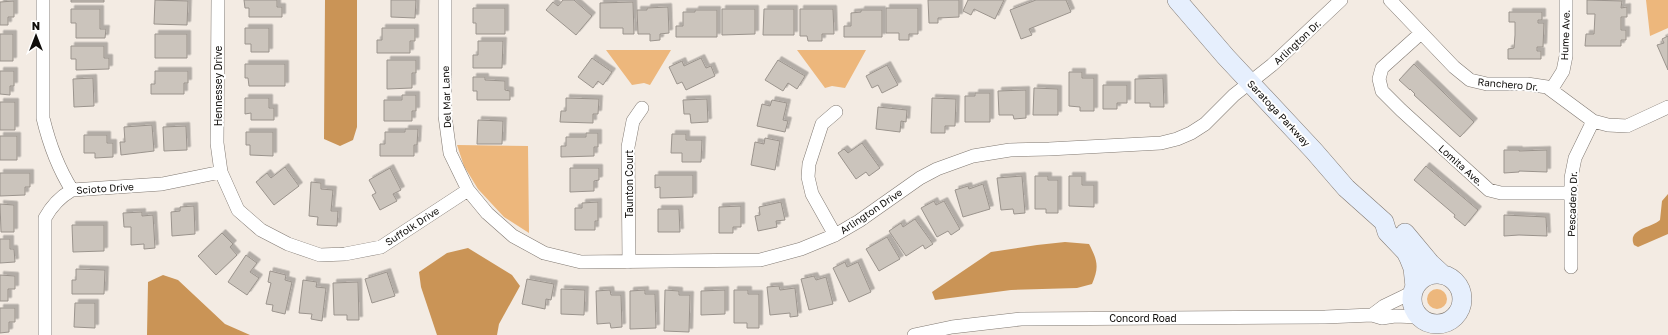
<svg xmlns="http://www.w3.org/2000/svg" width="1668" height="335" font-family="'Golos Text',sans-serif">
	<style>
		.green { fill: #edb77c }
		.water { fill: #ca9456 }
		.building { fill: #cbc4bc; stroke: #9b948d; filter: url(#shadow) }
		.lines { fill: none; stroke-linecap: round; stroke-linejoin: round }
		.street-casing { stroke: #807972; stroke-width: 14 }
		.secondary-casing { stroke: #807972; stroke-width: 20 }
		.street { stroke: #fff; stroke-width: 13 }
		.secondary { stroke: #e6effd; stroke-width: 19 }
		.labels { text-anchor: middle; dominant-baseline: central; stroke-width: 4; stroke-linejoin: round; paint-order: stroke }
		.street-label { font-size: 10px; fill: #0f0d0a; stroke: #fff }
	</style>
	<defs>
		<filter id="shadow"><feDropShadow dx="3.5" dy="-3.5" stdDeviation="0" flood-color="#0004"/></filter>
	</defs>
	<rect width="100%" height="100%" fill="#f3ebe3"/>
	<path class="green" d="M1646,0H1668V28L1650,36Z
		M606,50H671L650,85L644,83L632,85Z
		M797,50H866L845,88L832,86L825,88Z
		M457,145L528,146L529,233L504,217L478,189L464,166Z
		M1427 299a10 10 0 1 1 20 0a10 10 0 1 1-20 0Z"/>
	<path class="water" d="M325,0H357V127L353,140L340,146L324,139Z
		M1668,194V234L1638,247L1634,245C1627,229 1651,228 1660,220L1662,201Z
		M1065,242L1089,244C1098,261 1099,268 1092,284L1077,288L1011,290L935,300L932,292L991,252L1037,245Z
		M468,248L512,275L520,286L499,324L497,335H437L421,287L419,272L447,253Z
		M163,275L178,280L225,324L250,335H147L148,282Z"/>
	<path class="building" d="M71,0H104V2H71Z
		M155,0L188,1L187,25L154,24Z
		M244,0H277V7H282V17H249V8H245Z
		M391,0H416L415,18L391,17Z
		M563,0H574L592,16L576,35L546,10L553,2L558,6Z
		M928,0H959V17L938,18V23H929Z
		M968,0H1004L995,19L974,9L971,15L963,11Z
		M1036,0H1066L1071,12L1029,29L1032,35L1021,39L1010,10Z
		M1587,0L1622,1L1621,8L1627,7V17H1621V30H1626V40H1621V46H1585L1586,34H1594L1595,14H1587Z
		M14,1V17H8V25H0V2Z
		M633,2L634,34H623V28H600V3Z
		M668,7L669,33L660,34V40L650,41V34H638L637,10H647V8Z
		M473,8H505V34H476V23H473Z
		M886,8H918V34H909V40H899V33H886Z
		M71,9H100V29H106L105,38H76V23H71Z
		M722,9H755V34L722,35Z
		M764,9H794V35H763Z
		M800,9H833L834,34H822V41H808L807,36H800Z
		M695,10H717V37H676V26H683V12H695Z
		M861,10H882V37H844V26H851V13L861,12Z
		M1509,12H1542V20H1538V23H1544L1543,47H1537V51H1541V59H1508V49L1514,48L1515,35V22H1509Z
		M245,28H269V52H251V44H245Z
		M382,28H415V41H410V53H377V40H382Z
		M0,34H13V61H0Z
		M155,34H187V58H155Z
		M1668,36V70L1657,45L1664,43L1662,39Z
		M478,41H503L502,68H473V55H478Z
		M71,46H104V58H109V69L76,70V59H71Z
		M592,58L612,72L603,85L598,81L593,88L578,77Z
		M701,58L706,68L711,66L715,76L686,90L682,82L677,84L669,67L682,61L684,66Z
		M387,60H416V73H412V88L387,89Z
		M778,60L805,76L797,89L788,83L783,91L765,80Z
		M245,64H285V86H249L248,78H245Z
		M1414,64L1474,122L1460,137L1414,95L1415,94L1410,89V90L1399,80Z
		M887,65L898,85L882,93L878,85L872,88L866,76Z
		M0,71H14V86H10V95L0,94Z
		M155,71H188V83H184V94H151V84H155Z
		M1069,72H1082V78H1094V111H1080V107L1069,106Z
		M473,77H485V80L505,81V90L510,91V100H477V91H473Z
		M93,78L94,106L74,107L73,79Z
		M1163,78L1164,107H1150V103H1135V79Z
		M1103,85H1127V103H1117V109H1103Z
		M1034,88L1058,89V115H1033Z
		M1026,90V118L1014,119L1013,115H999L998,91Z
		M975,93H990V122H965V96H975Z
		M402,95H416V111H412V121H384V100H402Z
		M245,98H269V108H274V120H251V113L245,114Z
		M566,98L599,99L598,114H593V123L560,122L561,111H566Z
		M932,98L956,99L955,126H945V133H931Z
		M707,99L708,122L691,123L690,114H684L683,100Z
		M772,100L787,103L783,120L788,121L785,132L757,126L762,104L770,106Z
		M0,102H15V130H0Z
		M878,107L907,110L906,122L901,121L900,132L876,129Z
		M478,120L503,121L502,144H477Z
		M152,125L154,151L121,155L120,142H125L124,127Z
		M186,126L187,150L164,151L163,127Z
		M405,129H418L417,145H414V156H380V144H385V132H405Z
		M246,132H273V156L250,155V145H246Z
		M586,133H598V147H594V156L561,157V146H566V137H586Z
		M672,134H686V140H702L701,162H682V153H671Z
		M84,135H107V143H113V157L95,158V153H84Z
		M0,136H17V160H0Z
		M765,138L780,141L775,170L751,165L755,142L764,144Z
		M862,143L880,168L869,176L866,172L856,179L838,153L844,149L848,153Z
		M1504,150H1519V151L1547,150V172L1519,171V172L1504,173Z
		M1426,166L1478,210L1465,226L1454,217L1455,215L1414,180Z
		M285,167L299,186L274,205L256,182L267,173L271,178Z
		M390,168L401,190L393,194L397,201L380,210L372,195L376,193L369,180Z
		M570,168H599V180L594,181V191L570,192Z
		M0,173H30V187H25V195L0,196Z
		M655,175H693V197L660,198V187L655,188Z
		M1022,176L1025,213L1014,214L1013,209L1001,210L997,178Z
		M1035,176H1048V180H1058V213H1046V209H1035Z
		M1069,176H1082V185H1094V207L1069,206Z
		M311,182L321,183V189L333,190L331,211H338L337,226L317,225L318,217L309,216Z
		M983,184L990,209L963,217L955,190L968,186L969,189Z
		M934,201L936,205L944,201L960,229L951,235L948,231L937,237L921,208Z
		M598,202V221H595V230H575V208H582V203Z
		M781,202L785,220L776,221L777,227L758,231L755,216L760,215L759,207Z
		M0,204L14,205V232H1Z
		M194,206L195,234L172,236L171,212L180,211V207Z
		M741,206V227H733V233H719V207Z
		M658,209H679L680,232H658Z
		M142,212V216L153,215L155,248L144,249V244L131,245V227H124L123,213Z
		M1504,215L1546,217L1547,236L1519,235L1504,236Z
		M915,219L933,244L925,249L923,245L906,256L889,231L901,223L903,227Z
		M72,225H104V251L73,252Z
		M222,233L233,244L230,247L237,255L216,275L198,256Z
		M887,237L900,259L879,271L866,249Z
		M0,239H10V249H14L15,262L0,263Z
		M246,255L257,263L250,272L259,278L247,295L228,282Z
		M845,262L847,267L858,262L871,292L849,302L833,268Z
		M76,269L105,270L104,294H72V280H76Z
		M270,271L286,275L285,280L292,282L285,314L272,311L273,305L266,304L271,283L268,282Z
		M387,272L395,296L372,303L365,279Z
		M0,275L15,276V289H8V301H0Z
		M814,276L816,280L826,277L833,304L809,310L801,279Z
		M527,279L554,284L551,300L546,299L545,309L522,304Z
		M303,280L317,282L316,287L326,288L322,321L311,319L312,314L299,313Z
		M358,282L359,320H347V315H334L333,283Z
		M779,286L780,290L795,288L798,316L790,317V313L770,315L767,287Z
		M561,289L585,290L584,315L561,314Z
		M610,290L611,295H621L622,327L611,328L610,323L597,324L596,291Z
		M645,290V294H655L656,328L630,329V291Z
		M665,290L679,291V295H690L689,332L664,331Z
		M725,290V314L701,315V291Z
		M734,290H748V294H759V328H747V323H734Z
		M75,303H95V328L74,327Z
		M0,308H15V322H9V332L0,333Z"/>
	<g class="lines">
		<g class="street-casing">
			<path id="street" d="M43,0V118C49,143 58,168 72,190
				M218,0L217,143L221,172L238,210L261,230L288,244L320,255L345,254L381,247L468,190
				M445,0V116L450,153L468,190L487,213L513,236L544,253L581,262L760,260L801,249L835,235L859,221L920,178L937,169L973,156L1010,150L1049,149L1161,143L1177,139L1191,133L1205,124L1234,95L1272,65L1341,0
				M1390,0L1454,67L1470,80L1487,84H1527L1547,87L1593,121L1608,125L1627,126L1668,107
				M1421,33L1382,68L1379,79L1382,91L1401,110L1489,190L1501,193H1571
				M1551,90L1563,71L1566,56V0
				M835,235L812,194L808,177L809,164L822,124L836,112
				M629,262L628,147L633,121L642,108
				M1571,267V178L1575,158L1593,121
				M1372,315L1384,306L1413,292
				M45,335V218C52,205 60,197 72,190L162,184L221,172
				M914,335L952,327L1021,319L1325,317L1372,315L1382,318L1395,316L1420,317"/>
		</g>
		<g class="secondary-casing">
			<path id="secondary" d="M1177,0L1226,57L1314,151L1346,188L1384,222L1387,232L1406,252L1409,258L1413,268L1415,287
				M1405,233L1430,263L1443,275
				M1412 299a25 25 0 1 1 50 0a25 25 0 1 1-50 0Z"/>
		</g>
		<use href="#street" class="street"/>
		<use href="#secondary" class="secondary"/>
	</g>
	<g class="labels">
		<g class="street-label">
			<text transform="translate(1565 35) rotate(-88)">Hume Ave.</text>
			<text transform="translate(1297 42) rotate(-43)">Arlington Dr.</text>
			<text transform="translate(1508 84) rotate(5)">Ranchero Dr.</text>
			<text transform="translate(218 86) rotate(-90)">Hennessey Drive</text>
			<text transform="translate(446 97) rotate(-92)">Del Mar Lane</text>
			<text transform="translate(1279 113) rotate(47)">Saratoga Parkway</text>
			<text transform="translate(1461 165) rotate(42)">Lomita Ave.</text>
			<text transform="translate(629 184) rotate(-90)">Taunton Court</text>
			<text transform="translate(105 188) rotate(-4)">Scioto Drive</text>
			<text transform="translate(1572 204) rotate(-88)">Pescadero Dr.</text>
			<text transform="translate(871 211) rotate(-34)">Arlington Drive</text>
			<text transform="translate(412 226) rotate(-33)">Suffolk Drive</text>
			<text x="1143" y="318">Concord Road</text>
		</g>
	</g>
	<g transform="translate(36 36)" stroke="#ffffff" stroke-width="3" paint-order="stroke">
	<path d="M0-3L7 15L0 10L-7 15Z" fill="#0f0d0a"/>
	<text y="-6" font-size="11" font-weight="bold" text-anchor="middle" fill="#0f0d0a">N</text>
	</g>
</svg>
